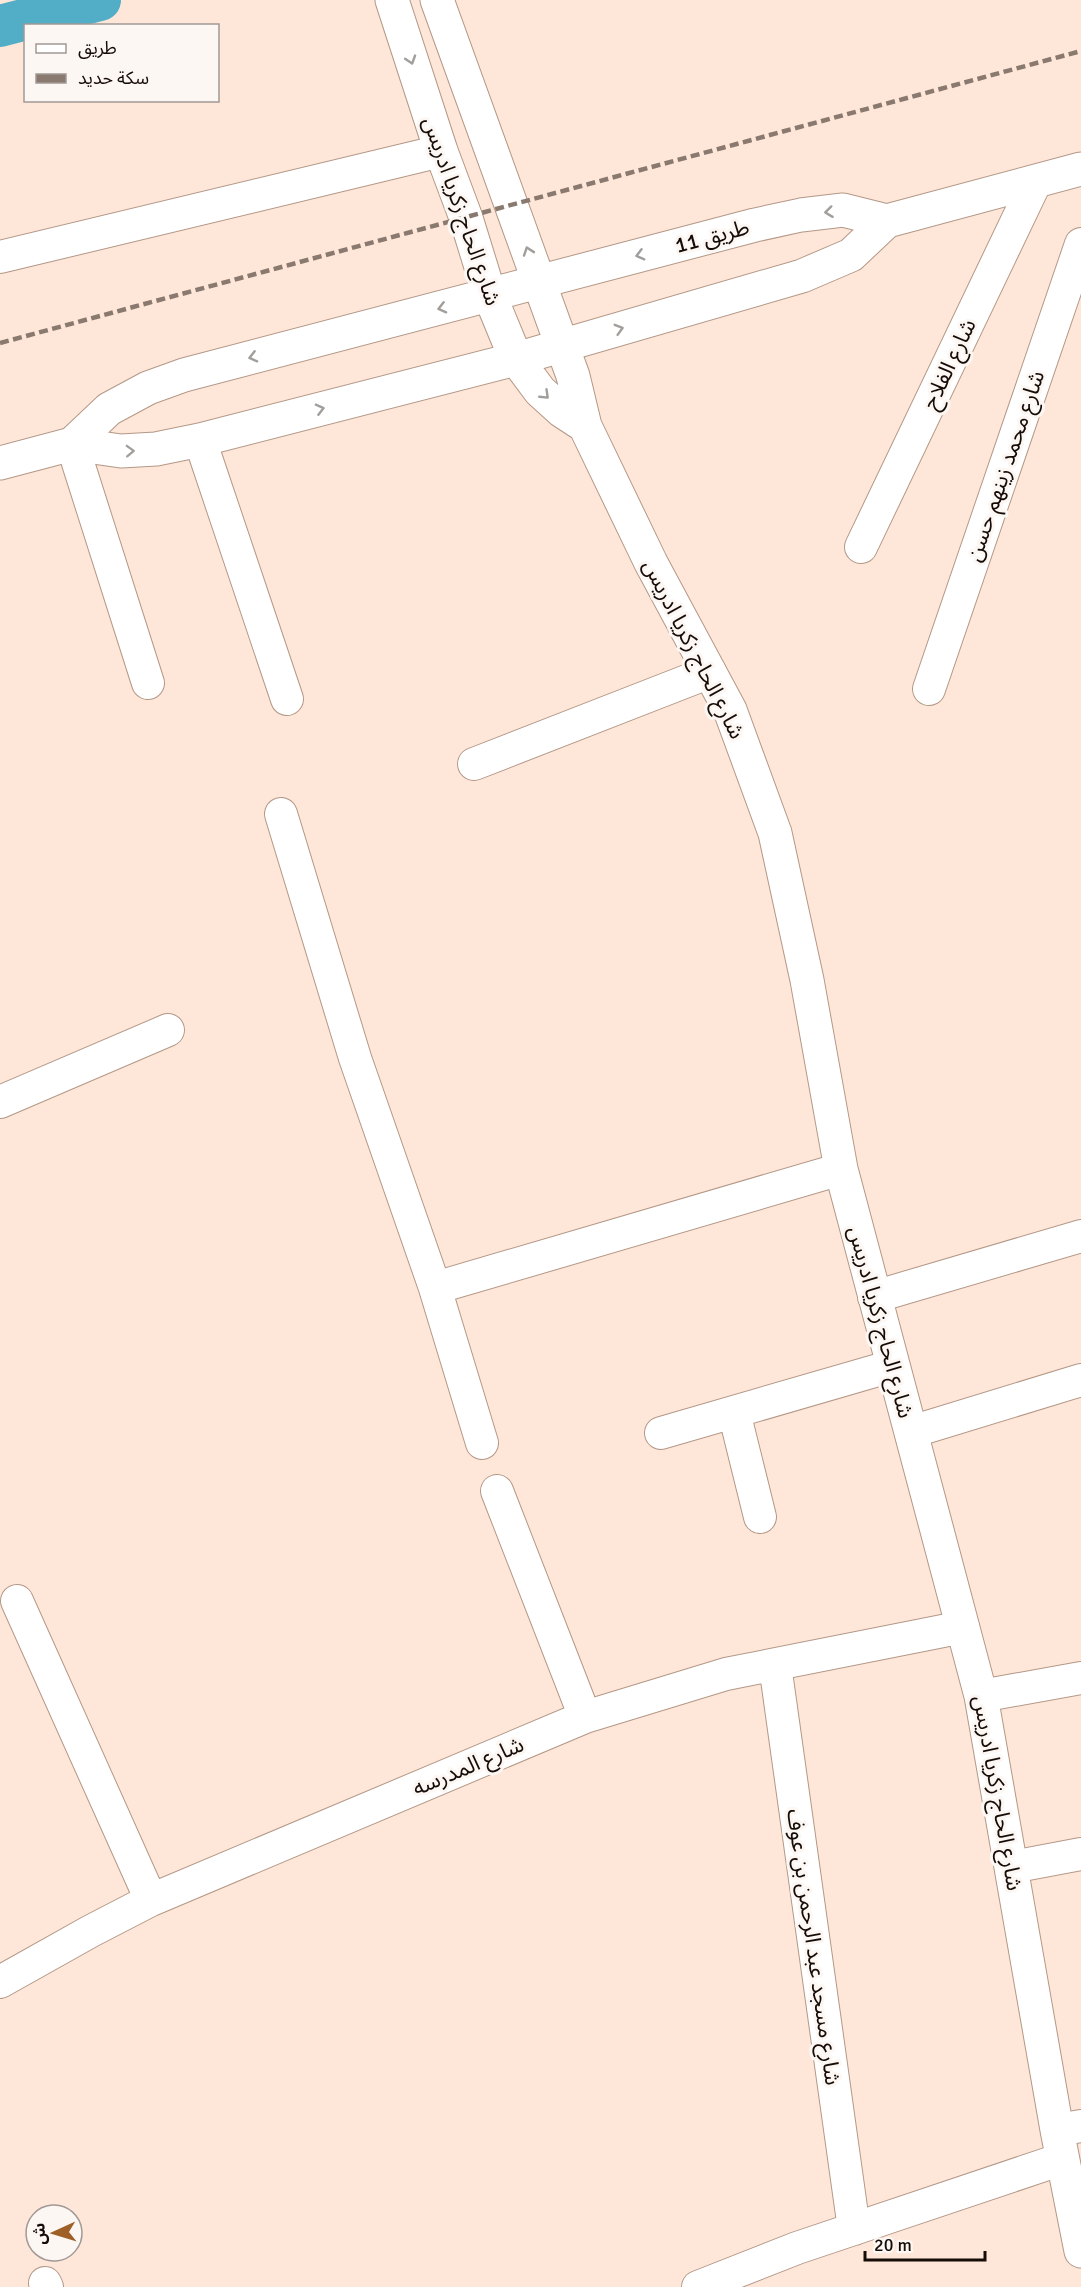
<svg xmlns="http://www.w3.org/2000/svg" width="1081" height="2287" font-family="Signika,'Noto Sans Arabic',sans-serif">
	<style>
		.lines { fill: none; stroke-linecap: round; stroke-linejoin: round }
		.canal { stroke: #52aec7; stroke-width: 42 }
		.minor-casing { stroke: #b39887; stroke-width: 34 }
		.tertiary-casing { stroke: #b39887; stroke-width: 35 }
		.minor { stroke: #fff; stroke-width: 32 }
		.tertiary { stroke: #fff; stroke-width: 33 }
		.rail { stroke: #8a796f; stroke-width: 4.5; stroke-dasharray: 9 4.5; stroke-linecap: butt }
		.oneway { stroke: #a29e9c }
		.labels { text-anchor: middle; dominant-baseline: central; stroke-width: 6; stroke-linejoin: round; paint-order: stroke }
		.street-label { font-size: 22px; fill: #160c07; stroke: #fdf7f4 }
	</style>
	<rect width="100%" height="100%" fill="#fee6d8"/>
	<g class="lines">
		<path class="canal" d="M0,26L100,0"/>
		<g class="minor-casing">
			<path id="minor" d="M0,257L441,151
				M200,440L287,699
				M72,444L148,683
				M861,547L1036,181
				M929,689L1081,244
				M474,764L710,672
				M281,814L355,1058L435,1288L482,1443
				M0,1102L168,1030
				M435,1288L841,1169
				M874,1297L1081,1236
				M734,1412L760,1517
				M911,1432L1081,1380
				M661,1433L892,1366
				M497,1491L585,1717
				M17,1601L151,1900
				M775,1665L854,2229
				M981,1696L1081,1678
				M1012,1867L1081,1854
				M0,1982L91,1931L151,1900L585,1717L726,1674L963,1627
				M1057,2130L1081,2126
				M45,2283L47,2287
				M698,2287L797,2248L1062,2159"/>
		</g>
		<g class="tertiary-casing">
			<path id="tertiary" d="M392,0L441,151L466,218L490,296L516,359L540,391L562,411L585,426
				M437,0L573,376L585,426L651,563L730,710L775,833L807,980L841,1169L981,1696L1057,2130L1081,2251
				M72,444L109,409L148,388L184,375L755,225L801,215L843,210L887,221
				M0,463L72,444L121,451L156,449L200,440L516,359L802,276L851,255L887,221L1081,169"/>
		</g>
		<use href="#minor" class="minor"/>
		<use href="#tertiary" class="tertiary"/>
		<path class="rail" d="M0,343L1081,51"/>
	</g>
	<defs><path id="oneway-chevron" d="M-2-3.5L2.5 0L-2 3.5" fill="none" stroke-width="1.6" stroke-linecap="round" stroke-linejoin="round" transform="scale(1.5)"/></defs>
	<g class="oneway">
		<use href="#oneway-chevron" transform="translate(411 60) rotate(72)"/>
		<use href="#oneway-chevron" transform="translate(829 212) rotate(173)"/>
		<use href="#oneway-chevron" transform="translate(528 251) rotate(-109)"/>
		<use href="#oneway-chevron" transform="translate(640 255) rotate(165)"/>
		<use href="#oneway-chevron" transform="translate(442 308) rotate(166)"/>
		<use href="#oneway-chevron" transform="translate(619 329) rotate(-16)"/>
		<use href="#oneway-chevron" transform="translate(253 357) rotate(166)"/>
		<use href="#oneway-chevron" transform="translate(545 395) rotate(44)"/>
		<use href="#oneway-chevron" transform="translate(320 409) rotate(-14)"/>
		<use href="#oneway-chevron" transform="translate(130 451) rotate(-2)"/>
	</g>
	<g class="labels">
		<g class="street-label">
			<text transform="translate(462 211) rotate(71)">شارع الحاج زكريا ادريس</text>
			<text transform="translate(712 236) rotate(-15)">طريق 11</text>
			<text transform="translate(949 364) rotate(-65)">شارع الفلاح</text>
			<text transform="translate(1005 466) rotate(-71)">شارع محمد زينهم حسن</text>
			<text transform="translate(694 649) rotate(63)">شارع الحاج زكريا ادريس</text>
			<text transform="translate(881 1322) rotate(75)">شارع الحاج زكريا ادريس</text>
			<text transform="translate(468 1766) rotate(-23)">شارع المدرسه</text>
			<text transform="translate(998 1793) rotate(80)">شارع الحاج زكريا ادريس</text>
			<text transform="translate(814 1947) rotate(82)">شارع مسجد عبد الرحمن بن عوف</text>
		</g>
	</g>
	<rect x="24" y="24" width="195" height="78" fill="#fdf7f4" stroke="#a19995" stroke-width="1.5"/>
	<rect x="36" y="44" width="30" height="9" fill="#ffffff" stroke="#a19995" stroke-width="1.5"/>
	<text x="78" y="54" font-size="18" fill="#160c07">طريق</text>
	<rect x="36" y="74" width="30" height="9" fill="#8a796f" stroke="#a19995" stroke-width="1.5"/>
	<text x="78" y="84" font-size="18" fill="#160c07">سكة حديد</text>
	<g transform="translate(54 2233) rotate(266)"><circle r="28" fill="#fdf7f4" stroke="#a19995" stroke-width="1.5"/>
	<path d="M0-4.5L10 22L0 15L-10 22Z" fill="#9e6026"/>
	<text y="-9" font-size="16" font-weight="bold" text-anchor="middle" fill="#160c07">ش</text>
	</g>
	<path d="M865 2251v9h120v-9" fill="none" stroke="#160c07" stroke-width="3"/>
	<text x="874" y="2251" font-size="18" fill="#160c07" stroke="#fdf7f4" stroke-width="4.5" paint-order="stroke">20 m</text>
</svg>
